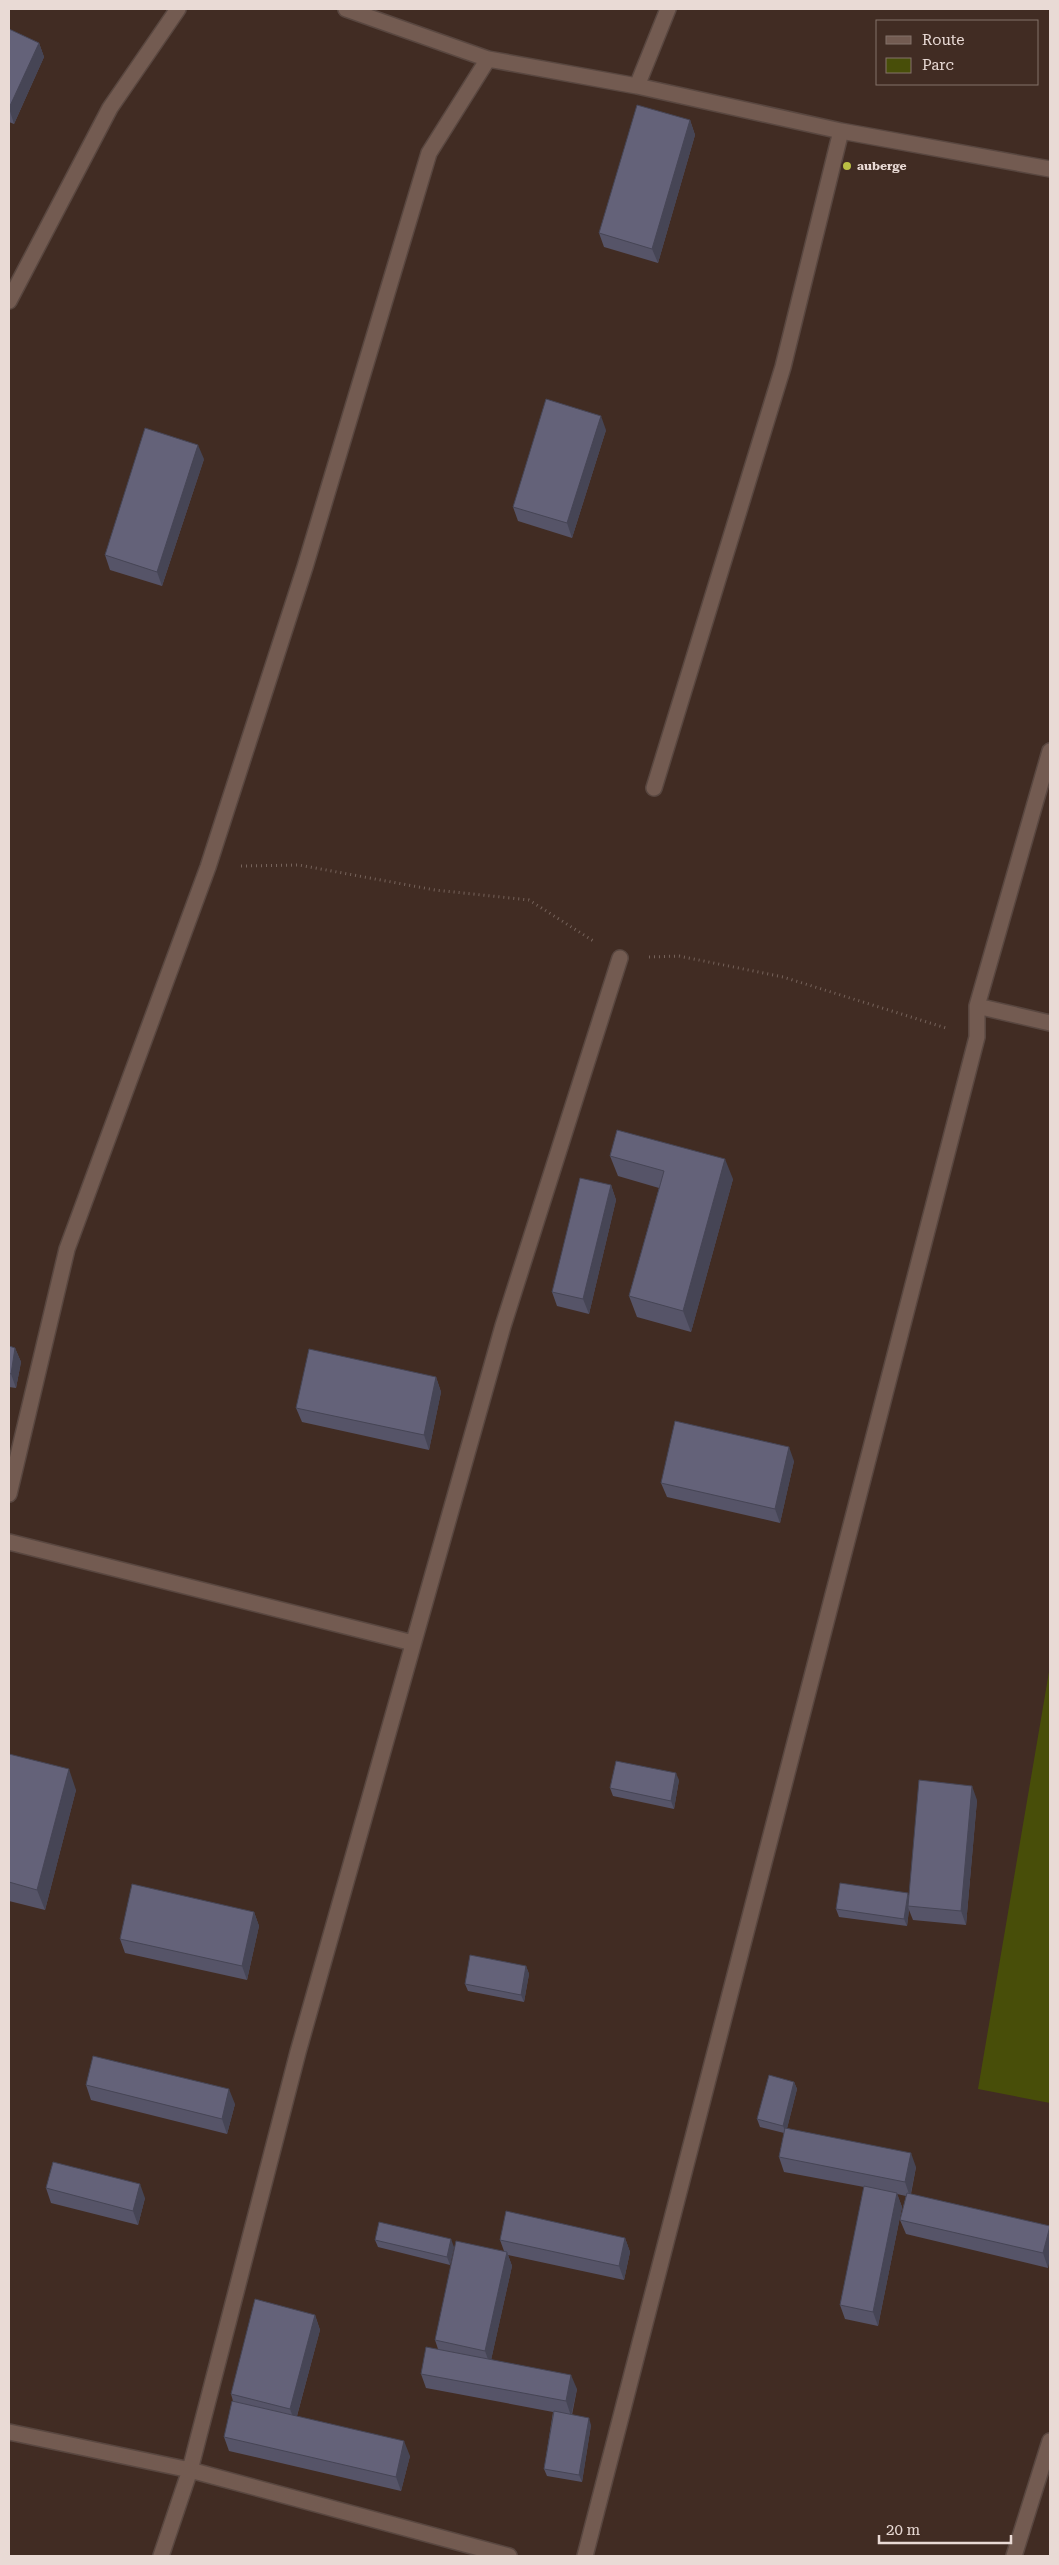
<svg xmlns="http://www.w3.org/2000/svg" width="1059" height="2565" font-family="'Roboto Serif',serif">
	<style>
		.green { fill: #484e09 }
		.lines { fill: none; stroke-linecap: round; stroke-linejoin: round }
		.street-casing { stroke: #594740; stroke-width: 18 }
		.path { stroke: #76635b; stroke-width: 3; stroke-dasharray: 1 4; stroke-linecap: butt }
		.street { stroke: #735b51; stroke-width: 15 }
		.wall { fill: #565468 }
		.shaded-wall { fill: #464555 }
		.building { fill: #646279; stroke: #464555 }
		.poi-dot { fill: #bbc044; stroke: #412c23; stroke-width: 2 }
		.labels { text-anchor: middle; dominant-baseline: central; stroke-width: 4; stroke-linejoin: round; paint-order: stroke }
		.poi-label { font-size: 12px; font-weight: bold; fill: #e9dad5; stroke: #412c23; text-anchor: start }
	</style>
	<rect width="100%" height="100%" fill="#412c23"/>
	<path class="green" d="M1050,1666V2103L978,2089Z"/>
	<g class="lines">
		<g class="street-casing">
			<path id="street" d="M346,9L488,59L637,86L841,131L1050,169
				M637,86L668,9
				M9,301L110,108L178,9
				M654,788L783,367L841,131
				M977,1006L1050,1023
				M9,1494L67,1249L208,867L305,567L429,153L488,59
				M9,1542L413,1643
				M9,2432L190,2470L509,2556
				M161,2556L190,2470L298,2052L503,1326L620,958
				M585,2556L977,1037V1006L1050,751
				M1014,2556L1050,2441"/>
		</g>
		<path class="path" d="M241,866L299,865L435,890L529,900L595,942
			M649,957L679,956L783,977L946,1028"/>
		<use href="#street" class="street"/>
	</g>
	<path class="wall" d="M9,29L39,43L44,57L14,124L9,122Z
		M690,120L695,135L658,263L604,247L599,233Z
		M606,430L572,538L518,521L513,507Z
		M204,459L162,586L110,570L105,555Z
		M610,1156L733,1179L691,1332L637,1317L629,1296L659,1188L618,1176Z
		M611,1185L616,1200L589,1314L557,1306L552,1292Z
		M9,1346L15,1348L21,1362L16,1388L9,1387Z
		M436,1377L441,1392L429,1450L302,1422L296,1408Z
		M794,1461L780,1523L667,1497L661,1483Z
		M9,1754L76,1790L45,1910L9,1901Z
		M679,1780L674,1809L613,1796L610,1788Z
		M977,1800L966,1925L913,1920L909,1910L907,1926L839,1917L836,1909L909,1895Z
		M254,1912L259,1926L247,1980L125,1953L120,1939Z
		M526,1966L529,1974L524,2002L468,1991L465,1984Z
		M794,2082L797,2089L787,2128L916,2167L911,2194L1050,2226L1048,2268L906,2234L900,2220L906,2196L897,2194L902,2207L878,2326L845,2319L840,2305L864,2187L784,2172L779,2157L784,2133L760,2127L757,2119Z
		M86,2085L235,2104L227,2134L91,2100Z
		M46,2188L145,2198L138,2225L51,2203Z
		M625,2238L630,2252L624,2280L508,2255L512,2266L491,2360L577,2389L572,2415L591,2425L582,2482L547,2476L544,2469L553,2412L426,2388L421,2374L438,2349L435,2340L504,2251L500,2240Z
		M375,2240L454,2247L450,2265L378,2247Z
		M315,2315L320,2330L297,2416L410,2456L401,2491L229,2451L224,2437L233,2401L231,2394Z"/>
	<path class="shaded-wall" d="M39,43L44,57L14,124L9,108Z
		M690,120L695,135L658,263L652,249Z
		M601,416L606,430L572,538L567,523Z
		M198,445L204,459L162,586L157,572Z
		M725,1159L733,1179L691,1332L683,1311Z
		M611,1185L616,1200L589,1314L583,1299Z
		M15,1348L21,1362L16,1388L11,1374Z
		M436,1377L441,1392L429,1450L424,1435Z
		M789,1447L794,1461L780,1523L775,1509Z
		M69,1769L76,1790L45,1910L37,1890Z
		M676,1773L679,1780L674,1809L671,1801Z
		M972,1786L977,1800L966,1925L961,1911Z
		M908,1893L910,1900L908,1906L909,1910L907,1926L904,1919Z
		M254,1912L259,1926L247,1980L242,1966Z
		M526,1966L529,1974L524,2002L521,1995Z
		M794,2082L797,2089L786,2133L783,2126Z
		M229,2089L235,2104L227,2134L222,2119Z
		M911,2153L916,2167L910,2197L905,2182Z
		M140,2184L145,2198L138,2225L133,2211Z
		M897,2193L902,2207L878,2326L873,2312Z
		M1050,2226V2259L1048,2268L1043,2253Z
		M625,2238L630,2252L624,2280L619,2266Z
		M451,2239L454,2247L450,2265L447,2257Z
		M507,2252L512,2266L490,2365L485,2351Z
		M315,2315L320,2330L295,2423L290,2409Z
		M571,2375L577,2389L571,2416L566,2401Z
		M589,2418L591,2425L582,2482L579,2475Z
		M404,2441L410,2456L401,2491L396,2477Z"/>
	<path class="building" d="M9,29L39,43L9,108Z
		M637,105L690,120L652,249L599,233Z
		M546,399L601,416L567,523L513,507Z
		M145,428L198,445L157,572L105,555Z
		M617,1130L725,1159L683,1311L629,1296L664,1171L610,1156Z
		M580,1178L611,1185L583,1299L552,1292Z
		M9,1346L15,1348L11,1374L9,1373Z
		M309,1349L436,1377L424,1435L296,1408Z
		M675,1421L789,1447L775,1509L661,1483Z
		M9,1754L69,1769L37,1890L9,1882Z
		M616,1761L676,1773L671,1801L610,1788Z
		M919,1780L972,1786L961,1911L908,1906Z
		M840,1883L908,1893L904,1919L836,1909Z
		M132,1884L254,1912L242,1966L120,1939Z
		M470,1955L526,1966L521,1995L465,1984Z
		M93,2056L229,2089L222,2119L86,2085Z
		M769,2075L794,2082L783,2126L757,2119Z
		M785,2128L911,2153L905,2182L779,2157Z
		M53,2162L140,2184L133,2211L46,2188Z
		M864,2186L897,2193L873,2312L840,2305Z
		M907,2193L1050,2226L1043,2253L900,2220Z
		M506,2211L625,2238L619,2266L500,2240Z
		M379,2222L451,2239L447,2257L375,2240Z
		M456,2241L507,2252L485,2351L435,2340Z
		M255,2299L315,2315L290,2409L231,2394Z
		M426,2347L571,2375L566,2401L421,2374Z
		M232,2401L404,2441L396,2477L224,2437Z
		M554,2411L589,2418L579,2475L544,2469Z"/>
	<circle class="poi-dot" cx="847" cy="166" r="5"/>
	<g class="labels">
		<g class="poi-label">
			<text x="857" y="166">auberge</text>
		</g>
	</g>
	<rect width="1059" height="2565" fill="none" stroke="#e9dad5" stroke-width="20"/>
	<rect x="876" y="20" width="162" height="65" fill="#412c23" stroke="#84726a"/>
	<rect x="886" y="36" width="25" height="8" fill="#735b51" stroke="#84726a"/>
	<text x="922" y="45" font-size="15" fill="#e9dad5">Route</text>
	<rect x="886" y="58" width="25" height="15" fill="#484e09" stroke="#84726a"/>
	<text x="922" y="70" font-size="15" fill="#e9dad5">Parc</text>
	<path d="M879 2535v8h132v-8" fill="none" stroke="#e9dad5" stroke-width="2.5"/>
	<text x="886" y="2535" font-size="15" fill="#e9dad5" stroke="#412c23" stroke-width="4" paint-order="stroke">20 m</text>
</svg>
